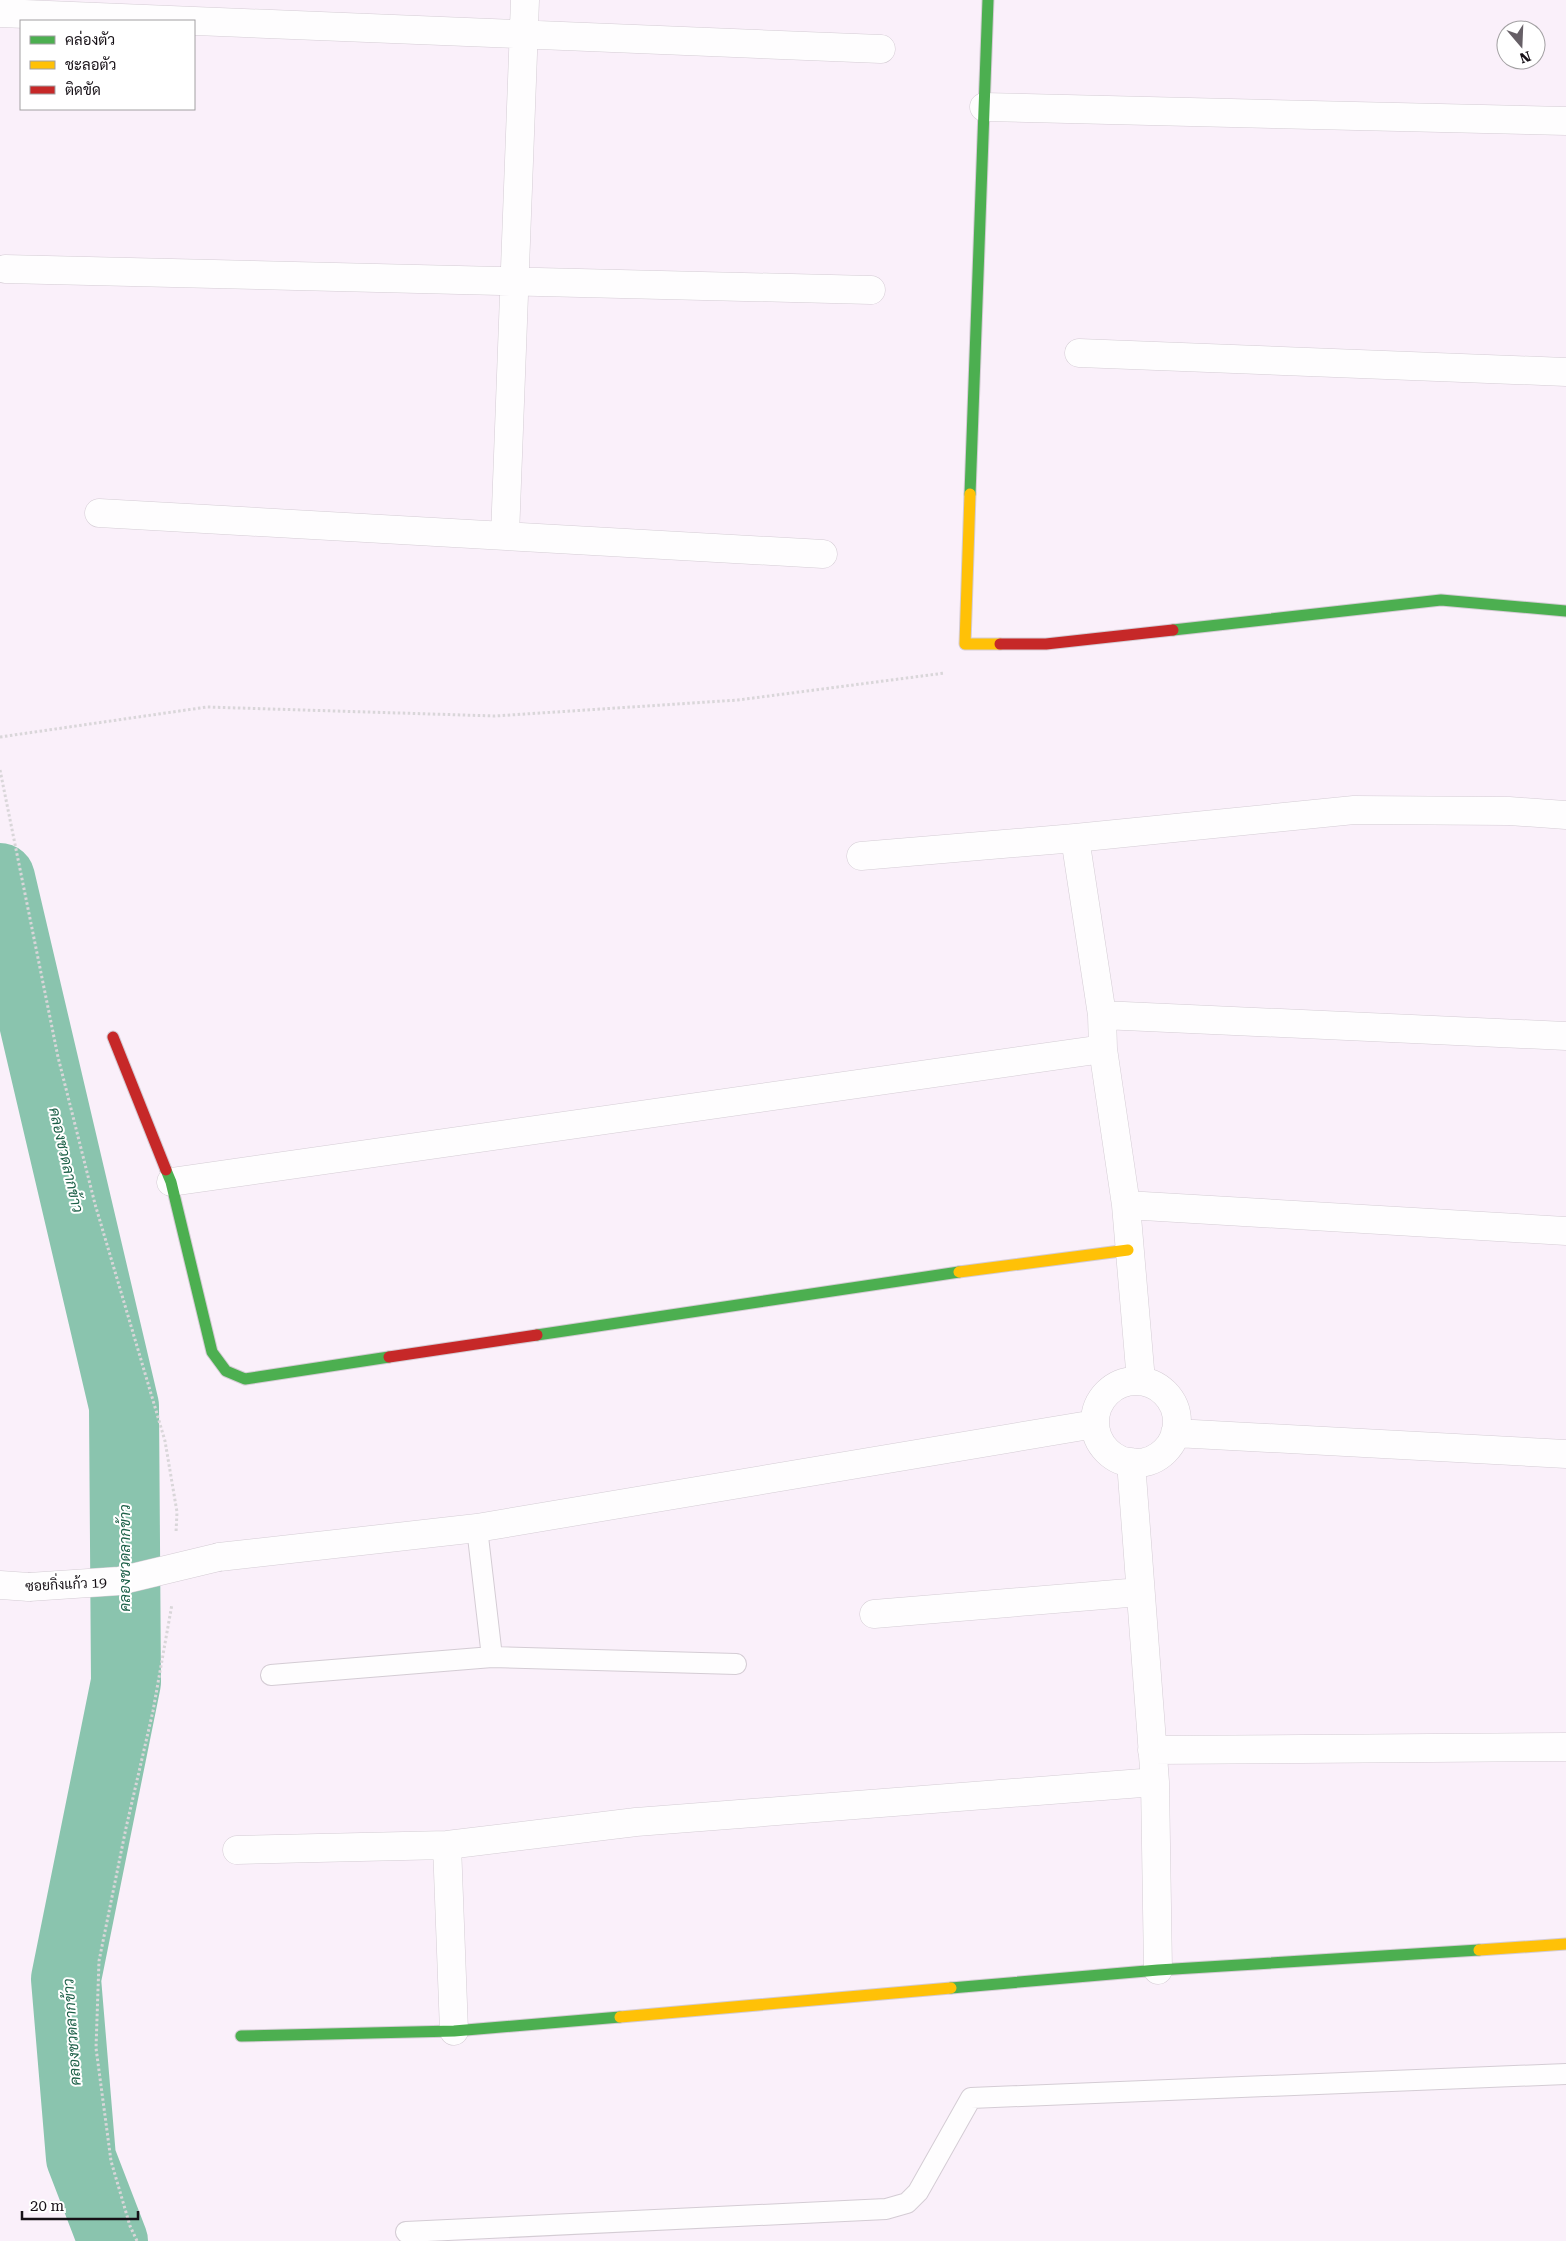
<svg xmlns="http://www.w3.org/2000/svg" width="1566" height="2241" font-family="'Roboto Serif',Sarabun,serif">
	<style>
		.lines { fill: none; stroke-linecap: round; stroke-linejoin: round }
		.river { stroke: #8ac4ae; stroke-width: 70 }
		.lane-casing { stroke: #d4ccd4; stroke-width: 22 }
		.street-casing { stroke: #d4ccd4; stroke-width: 29 }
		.fast-casing { stroke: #d4ccd4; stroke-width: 13 }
		.slow-casing { stroke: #d4ccd4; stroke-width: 13 }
		.jam-casing { stroke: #d4ccd4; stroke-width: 13 }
		.path { stroke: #d9d6d9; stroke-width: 3; stroke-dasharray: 2.5 2.5; stroke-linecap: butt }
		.lane { stroke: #fefdfe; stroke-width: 20 }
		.street { stroke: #fefdfe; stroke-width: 28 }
		.fast { stroke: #4caf50; stroke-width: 11 }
		.slow { stroke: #ffc107; stroke-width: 11 }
		.jam { stroke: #c62828; stroke-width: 11 }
		.street-bridge-casing { stroke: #d4ccd4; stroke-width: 29; stroke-linecap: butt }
		.street-bridge { stroke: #fefdfe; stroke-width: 28 }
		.labels { text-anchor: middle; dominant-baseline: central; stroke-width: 4; stroke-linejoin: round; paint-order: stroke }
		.street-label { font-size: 14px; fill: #171117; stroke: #fff }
		.water-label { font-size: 15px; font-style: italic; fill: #1d6048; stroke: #fff }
	</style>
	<rect width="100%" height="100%" fill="#faf0fa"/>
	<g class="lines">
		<path class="river" d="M0,878L124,1406L126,1682L66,1979L81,2158L113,2241"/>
		<g class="lane-casing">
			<path id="lane" d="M477,1528L492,1657
				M271,1675L492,1657L736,1664
				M406,2232L886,2209L907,2203L918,2192L971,2098L1566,2074"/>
		</g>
		<g class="street-casing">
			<path id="street" d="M0,13L881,49
				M984,107L1566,121
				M5,269L871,290
				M1079,353L1566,372
				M99,513L823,554
				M505,536L525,0
				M1075,838L1102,1015L1103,1049L1126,1205L1141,1381
				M861,856L1075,838L1354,810L1509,811L1566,815
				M1102,1015L1566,1036
				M171,1182L1103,1049
				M1126,1205L1566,1231
				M1095 1422a41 41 0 1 1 82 0a41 41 0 1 1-82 0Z
				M1175,1433L1566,1454
				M1131,1462L1155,1782L1158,1970
				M219,1557L477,1528L1095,1424
				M0,1585L29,1587
				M874,1614L1140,1592
				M1152,1750L1566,1747
				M447,1845L454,2031
				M237,1850L447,1845L636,1822L1155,1782"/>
		</g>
		<g class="fast-casing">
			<path id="fast" d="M970,494L988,0
				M1173,630L1441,600L1566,611
				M166,1170L171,1182L212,1352L226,1371L245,1379L389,1357
				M537,1335L959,1272
				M951,1988L1158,1970L1479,1950
				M241,2036L454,2031L620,2017"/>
		</g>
		<g class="slow-casing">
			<path id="slow" d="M970,494L965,644H1000
				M959,1272L1128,1250
				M1479,1950L1566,1944
				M620,2017L951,1988"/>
		</g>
		<g class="jam-casing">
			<path id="jam" d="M1000,644H1046L1173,630
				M113,1037L166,1170
				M389,1357L537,1335"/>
		</g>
		<path class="path" d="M0,737L207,707L495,716L738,700L945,673
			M0,770L58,1057L95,1204L165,1441L177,1512L176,1533
			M137,2241L130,2226L111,2161L96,2048L99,1961L126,1828L153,1711L172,1604"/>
		<use href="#lane" class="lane"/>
		<use href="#street" class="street"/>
		<use href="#fast" class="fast"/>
		<use href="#slow" class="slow"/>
		<use href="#jam" class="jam"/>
		<g class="street-bridge-casing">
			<path id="street-bridge" d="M29,1587L119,1581L219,1557"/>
		</g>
		<use href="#street-bridge" class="street-bridge"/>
	</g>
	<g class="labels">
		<g class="street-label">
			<text transform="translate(66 1584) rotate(-3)">ซอยกิ่งแก้ว 19</text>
		</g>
		<g class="water-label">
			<text transform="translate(66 1160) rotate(77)">คลองชวดลากข้าว</text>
			<text transform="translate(125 1558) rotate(-90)">คลองชวดลากข้าว</text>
			<text transform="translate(72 2032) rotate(-94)">คลองชวดลากข้าว</text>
		</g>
	</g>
	<rect x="20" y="20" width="175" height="90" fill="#ffffff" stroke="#a2a0a2"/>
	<rect x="30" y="36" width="25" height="8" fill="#4caf50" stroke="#a2a0a2"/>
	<text x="65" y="45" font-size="15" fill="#171117">คล่องตัว</text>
	<rect x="30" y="61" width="25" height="8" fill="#ffc107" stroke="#a2a0a2"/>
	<text x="65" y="70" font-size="15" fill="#171117">ชะลอตัว</text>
	<rect x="30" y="86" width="25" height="8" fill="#c62828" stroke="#a2a0a2"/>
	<text x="65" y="95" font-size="15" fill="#171117">ติดขัด</text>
	<g transform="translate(1521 45) rotate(161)"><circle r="24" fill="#ffffff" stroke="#a2a0a2"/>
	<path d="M0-4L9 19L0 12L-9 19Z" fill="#665f66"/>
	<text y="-8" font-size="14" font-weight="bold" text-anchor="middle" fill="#171117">N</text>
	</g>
	<path d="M22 2211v8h116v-8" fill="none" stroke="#171117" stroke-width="2.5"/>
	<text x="30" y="2211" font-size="15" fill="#171117" stroke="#ffffff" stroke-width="4" paint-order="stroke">20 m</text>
</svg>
